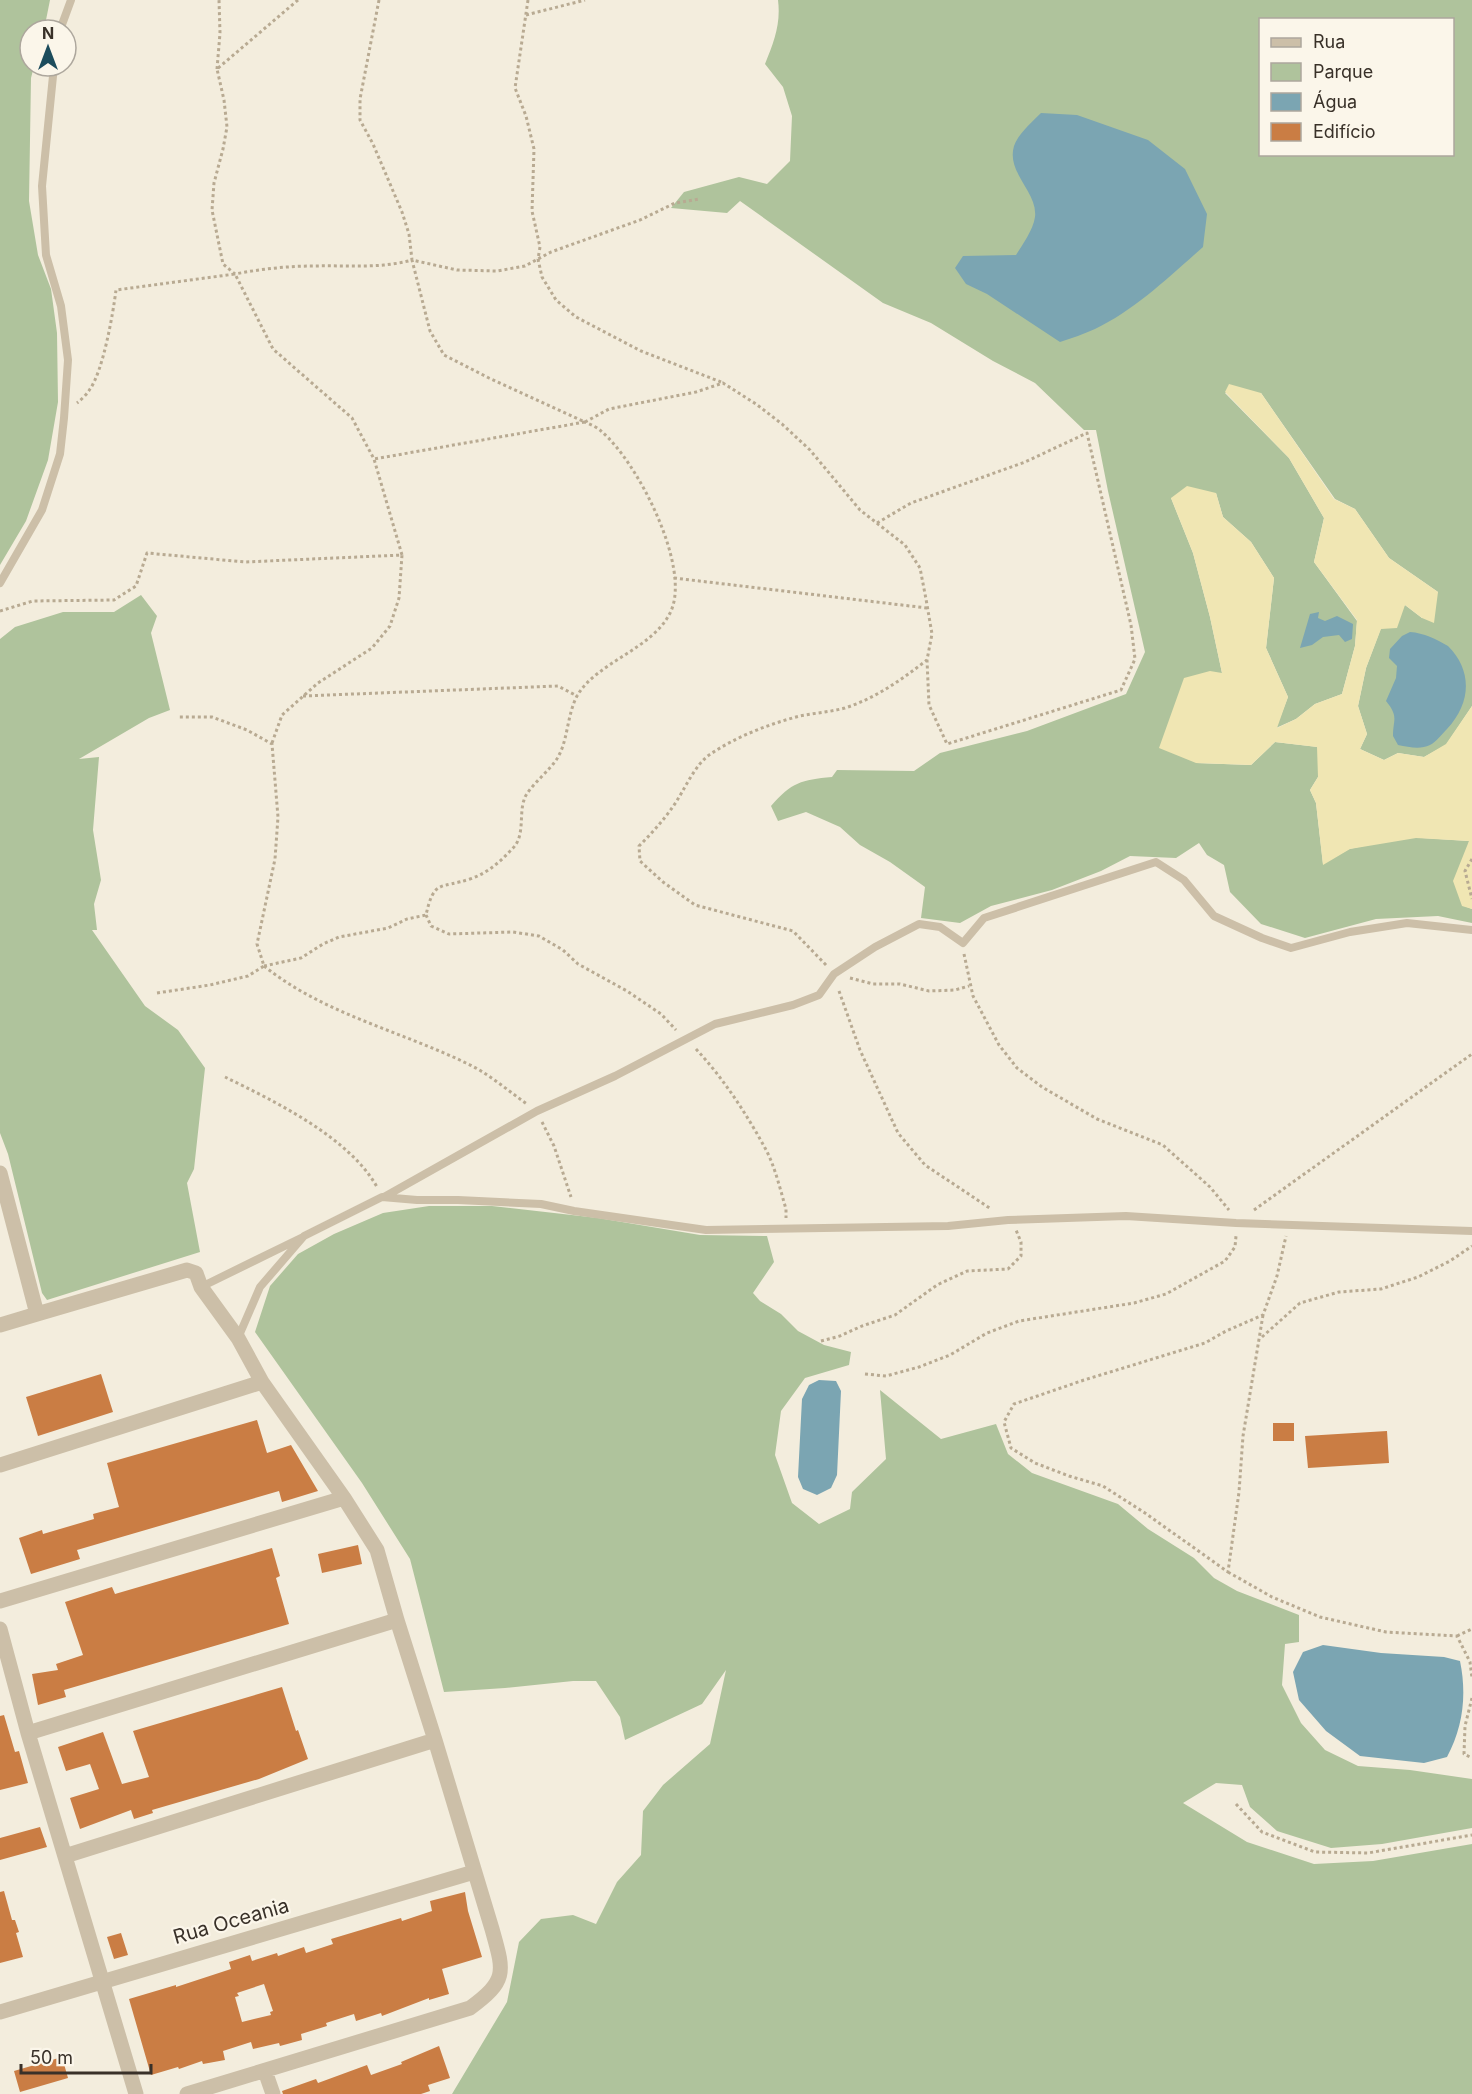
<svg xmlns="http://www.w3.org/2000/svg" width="1472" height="2094" font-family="Inter,sans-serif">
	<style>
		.green { fill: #afc39c; fill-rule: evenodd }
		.sand { fill: #f0e6b3 }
		.water { fill: #7ba5b2 }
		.building { fill: #ca7d44; fill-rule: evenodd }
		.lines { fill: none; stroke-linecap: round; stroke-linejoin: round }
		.path { stroke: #b8aa92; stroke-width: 3; stroke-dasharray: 3 3; stroke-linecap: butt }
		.service { stroke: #ccbfa8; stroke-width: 8 }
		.minor { stroke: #ccbfa8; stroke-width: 15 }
		.labels { text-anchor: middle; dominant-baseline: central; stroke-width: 4.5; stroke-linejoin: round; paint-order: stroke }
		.street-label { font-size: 20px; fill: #393129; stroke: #fbf6ea }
	</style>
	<rect width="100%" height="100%" fill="#f3eddd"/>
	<path class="green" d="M0,0H50L44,30H30V66H34L31,78L29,201L38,255L51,289L57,333L58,402L48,460L26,521L0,565Z
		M778,0H1472V706L1446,745L1424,757L1398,753L1384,760L1360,749L1367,734L1358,706L1366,668L1381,628L1405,605L1422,618L1438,592L1389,558L1355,509L1335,499L1261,393H1225L1289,458L1324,518L1314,562L1357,621L1355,646L1342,694L1315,704L1296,719L1276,728L1288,697L1266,648L1274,578L1251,542L1223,517L1216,493L1171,498L1193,553L1210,617L1222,673L1196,763L1251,765L1275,742L1318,747V777L1310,790L1316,803L1323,864L1349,849L1407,837L1469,841L1462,905L1472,909V923L1438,916L1376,919L1305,938L1261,924L1230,892L1224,865L1207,855L1199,843L1176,858L1130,856L1101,871L1052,890L991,906L960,923L921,918L925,887L890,862L860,845L840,827L806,812L778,821L771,806C792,782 801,780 832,777L837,770L914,771L940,753L1027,731L1126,694L1145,652L1108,491L1096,430H1084L1035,383L993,361L931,323L883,303L740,201L727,213L671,208L684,192L739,177L767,184L790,161L792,116L783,87L765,64C774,42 781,24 778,0ZM1260,20H1452V154H1260Z
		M141,595L157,616L151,633L170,710L149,718L79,759L99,757L93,830L101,880L94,904L97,930H92L145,1006L178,1030L205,1068L194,1169L187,1183L200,1252L47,1300L42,1293L8,1154L0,1133V639L15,627L63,612H114Z
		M429,1206H492L598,1218L700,1235L767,1236L774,1262L753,1293L760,1301L781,1314L798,1331L824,1345L851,1352L849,1365L805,1378L781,1411L775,1455L792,1503L819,1524L850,1509L852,1492L886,1459L880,1390L941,1439L996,1424L1008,1454L1032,1473L1118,1504L1148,1529L1194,1558L1214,1578L1237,1591L1299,1615V1642L1285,1644L1282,1685L1301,1723L1325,1750L1358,1766L1410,1770L1472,1779V1828L1382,1844L1331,1848L1277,1831L1250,1807L1242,1785L1216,1783L1183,1803L1247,1842L1314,1864L1373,1861L1472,1844V2094H452L507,2002L519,1942L541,1919L573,1915L596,1924L617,1882L641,1855L643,1811L663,1785L710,1744L726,1670L702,1704L625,1740L620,1717L596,1681H573L505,1688L444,1692L410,1559L362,1483L255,1332L270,1286L298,1254L334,1234L383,1213Z"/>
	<path class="sand" d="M1229,384L1261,393L1334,499L1355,509L1389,558L1438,592L1434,623L1422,618L1405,605L1397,628L1381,629L1366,668L1358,706L1367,734L1360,749L1384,760L1398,753L1424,757L1446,744L1472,706V909L1462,906L1453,881L1469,841L1416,838L1350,849L1323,865L1316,803L1310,790L1318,777L1317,747L1275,742L1251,765L1196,763L1159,748L1184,678L1210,671L1222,673L1210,617L1193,553L1171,498L1187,486L1216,493L1223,517L1251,542L1274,578L1266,648L1288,697L1277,728L1296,719L1315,704L1342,694L1355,646L1357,620L1314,562L1324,518L1289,458L1225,392Z"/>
	<path class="water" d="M1041,113L1077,115L1148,140L1185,169L1207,214L1203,247C1170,276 1135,310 1095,329C1084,334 1072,338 1060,342L987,294L966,284L955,268L963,256L1016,255C1023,244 1033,230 1035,217C1038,192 1006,173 1014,146C1018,134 1032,122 1041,113Z
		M1319,612L1318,618L1325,621L1337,616L1353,624L1352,639L1345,642L1339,635L1323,637L1312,645L1300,648L1310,614Z
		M1410,632C1424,633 1436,639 1448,646C1472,670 1472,702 1447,729C1442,734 1436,742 1430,745C1420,750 1409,747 1398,745L1393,736C1393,719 1399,717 1386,701L1396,678L1397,666L1389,658L1390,649L1402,636Z
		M819,1380L836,1381L841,1391L837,1475L831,1488L817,1495L803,1489L798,1477L802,1399L809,1385Z
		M1323,1645L1381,1653L1444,1657L1460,1661C1467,1695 1463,1727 1447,1757L1424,1763L1360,1756L1326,1731L1299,1700L1293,1672L1303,1652Z"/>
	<path class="building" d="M101,1374L113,1412L38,1436L26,1397Z
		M257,1420L267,1453L291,1445L318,1491L282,1502L279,1491L77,1550L80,1559L31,1574L19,1538L42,1530L43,1534L94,1519L93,1514L119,1507L107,1463Z
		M1273,1423H1294V1441H1273Z
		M1387,1431L1389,1463L1308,1468L1305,1436Z
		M358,1545L362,1564L322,1573L318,1554Z
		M272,1548L280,1576L276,1578L289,1624L64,1690L66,1697L38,1705L32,1674L58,1670L56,1664L83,1655L65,1602L112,1587L115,1594Z
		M282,1687L296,1731L298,1730L308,1759L259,1779L152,1810L153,1813L134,1819L131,1810L80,1829L70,1798L99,1789L90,1764L66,1771L58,1747L103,1732L122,1784L149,1777L133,1731Z
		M4,1715L15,1752L19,1751L28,1783L0,1790V1716Z
		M40,1827L47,1847L0,1860V1838Z
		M4,1891L12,1920H15L19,1932L16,1933L23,1957L0,1963V1892Z
		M465,1892L468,1911L482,1957L442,1969L449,1994L429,2000V1998L382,2016L381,2013L356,2021L354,2014L326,2023L327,2026L301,2034L302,2040L280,2046L279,2043L253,2049L251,2042L223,2051L225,2060L203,2064L202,2061L179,2069L178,2067L151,2075L129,1999L176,1985V1987L231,1969L229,1962L250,1955L252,1961L277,1953L278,1956L304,1947L306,1953L333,1944L331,1939L401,1918L402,1921L432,1911L430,1901ZM264,1984L273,2011L270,2012L271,2015L242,2022L235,1997L239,1996L237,1993Z
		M121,1933L128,1955L114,1959L107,1937Z
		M439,2046L450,2078L428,2085L430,2091L421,2094H283L282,2091L316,2079L318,2083L367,2065L371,2075L402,2064L401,2062Z
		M62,2057L68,2078L20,2092L14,2071Z"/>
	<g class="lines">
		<path class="path" d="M298,0L217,69L224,100L227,127L223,149L214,183L212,210L223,264L235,274C261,269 288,266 314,266C347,265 380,269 412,260L430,331L444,355L489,378L585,422L374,459
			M379,0L360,99V120L373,144L402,212L409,234L412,260L457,270L497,271L525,266L551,252L640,220L675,203L699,199
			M528,0L515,88L526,116L534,149L532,211L540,247L538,259L542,277L556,300L576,317L641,351L721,382
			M526,15L585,0
			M217,69L220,33L219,0
			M585,422L609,409L696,392L723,383L756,404L782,424L810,450L860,510L905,545L920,568L926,599L932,634L927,660C901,680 876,698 845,708C830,712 815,713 800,716C769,724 738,736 712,753C694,764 684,792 672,808C662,822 651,834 639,846L640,861L663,882L695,905L793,931L827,966
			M877,523L911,503L1025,462L1087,433L1131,625L1135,659L1121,690L947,744L929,705L927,660
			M674,578L927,608
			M0,611L33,601L114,600L136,586L147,553L245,562L402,555L374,459L352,418L273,349L235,274L116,290C113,314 103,371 90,389C87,394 82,399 77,403
			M303,696L558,686L577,696
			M272,743L282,715L318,683L372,648L390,626L399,598L402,555
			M1472,859L1465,871L1472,899
			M426,915L431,926L449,934L513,932L539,936L563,950L578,964L627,991L661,1014L676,1030
			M964,954L973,996L999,1045L1017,1068L1042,1087L1097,1119L1163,1145L1210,1187L1229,1210
			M264,966L301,958L323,944L339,937L388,928L407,919L426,915C434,879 440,889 470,879C488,873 501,861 513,848C525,836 519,814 524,800C527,788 551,770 558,757C568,740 567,715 577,696C596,662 654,649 671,611C691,566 637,461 601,431C597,427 591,425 585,422
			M264,966C322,1013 400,1031 466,1063C488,1073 507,1090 527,1104
			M850,978L873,984H900L929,991L955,990L969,986
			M839,991L860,1050L898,1133L925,1165L991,1209
			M157,993L210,985L248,976L264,966L257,944L275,859L278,817L272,744L247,730L212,717H178
			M696,1049C723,1078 746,1113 765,1148C775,1166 780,1189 786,1209V1218
			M225,1077C274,1101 349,1137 377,1187
			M542,1122L554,1146L571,1197
			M1254,1210L1472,1054
			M1263,1315L1243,1436L1239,1492L1228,1572L1145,1513L1103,1486L1069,1476L1035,1463L1011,1448L1004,1422L1014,1404L1084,1380L1205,1343L1226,1331L1263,1315L1277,1276L1286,1236
			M1262,1337L1300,1303L1339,1292L1381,1289L1418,1277L1450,1261L1472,1246
			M821,1341L840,1336L862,1326L895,1315L937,1285L967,1271L1008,1269L1021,1256V1242L1016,1230
			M865,1374L886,1376L919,1367L950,1355L987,1333L1019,1321L1134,1303L1166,1294L1225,1261L1235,1247L1236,1236
			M1228,1572L1272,1597L1320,1617L1386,1632L1457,1636L1470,1662L1472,1678
			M1457,1636L1472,1629
			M1472,1698L1465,1726L1464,1754L1472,1758
			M1236,1804L1262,1832L1315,1852L1368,1853L1472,1835"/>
		<path class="service" d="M60,30L71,0
			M0,583L42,510L60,454L64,418L68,360L61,306L46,255L42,186L54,66
			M384,1197L537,1111L615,1076L715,1024L793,1005L819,995L834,974L875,947L919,924L940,927L963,943L984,918L1156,862L1184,880L1214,916L1262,938L1291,948L1350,932L1407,923L1472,930
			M201,1287L301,1238
			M238,1338L260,1287L304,1236L382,1197L417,1200H458L541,1204L574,1211L706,1230L948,1226L1008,1220L1126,1216L1236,1223L1472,1231"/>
		<path class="minor" d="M0,1173L37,1314L187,1270L196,1273L201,1287L238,1338L262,1382
			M0,1325L37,1314
			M0,1465L262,1382L344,1498L377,1550L397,1620L435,1740L492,1929C504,1972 508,1980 470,2008L187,2094
			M0,1601L344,1498
			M0,1629L28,1733L136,2094
			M28,1733L397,1620
			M65,1856L435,1740
			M0,2012L474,1872
			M265,2071L273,2094"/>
	</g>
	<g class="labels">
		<g class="street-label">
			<text transform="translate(231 1921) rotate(-16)">Rua Oceania</text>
		</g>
	</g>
	<rect x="1259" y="18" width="195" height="138" fill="#fbf6ea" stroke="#ada79d" stroke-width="1.5"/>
	<rect x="1271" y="38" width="30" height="9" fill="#ccbfa8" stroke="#ada79d" stroke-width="1.5"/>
	<text x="1313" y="48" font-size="18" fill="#393129">Rua</text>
	<rect x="1271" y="63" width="30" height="18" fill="#afc39c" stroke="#ada79d" stroke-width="1.5"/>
	<text x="1313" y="78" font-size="18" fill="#393129">Parque</text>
	<rect x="1271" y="93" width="30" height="18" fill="#7ba5b2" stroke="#ada79d" stroke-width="1.5"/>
	<text x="1313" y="108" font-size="18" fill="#393129">Água</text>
	<rect x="1271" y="123" width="30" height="18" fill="#ca7d44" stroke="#ada79d" stroke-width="1.5"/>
	<text x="1313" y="138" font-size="18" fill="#393129">Edifício</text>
	<g transform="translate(48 48)"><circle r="28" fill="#fbf6ea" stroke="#ada79d" stroke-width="1.5"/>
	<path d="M0-4.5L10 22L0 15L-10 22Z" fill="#1c4c5c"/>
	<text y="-9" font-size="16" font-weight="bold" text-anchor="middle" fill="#393129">N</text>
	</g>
	<path d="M21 2064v9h130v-9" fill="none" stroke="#393129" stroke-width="3"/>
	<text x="30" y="2064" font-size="18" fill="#393129" stroke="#fbf6ea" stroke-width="4.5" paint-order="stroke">50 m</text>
</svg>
